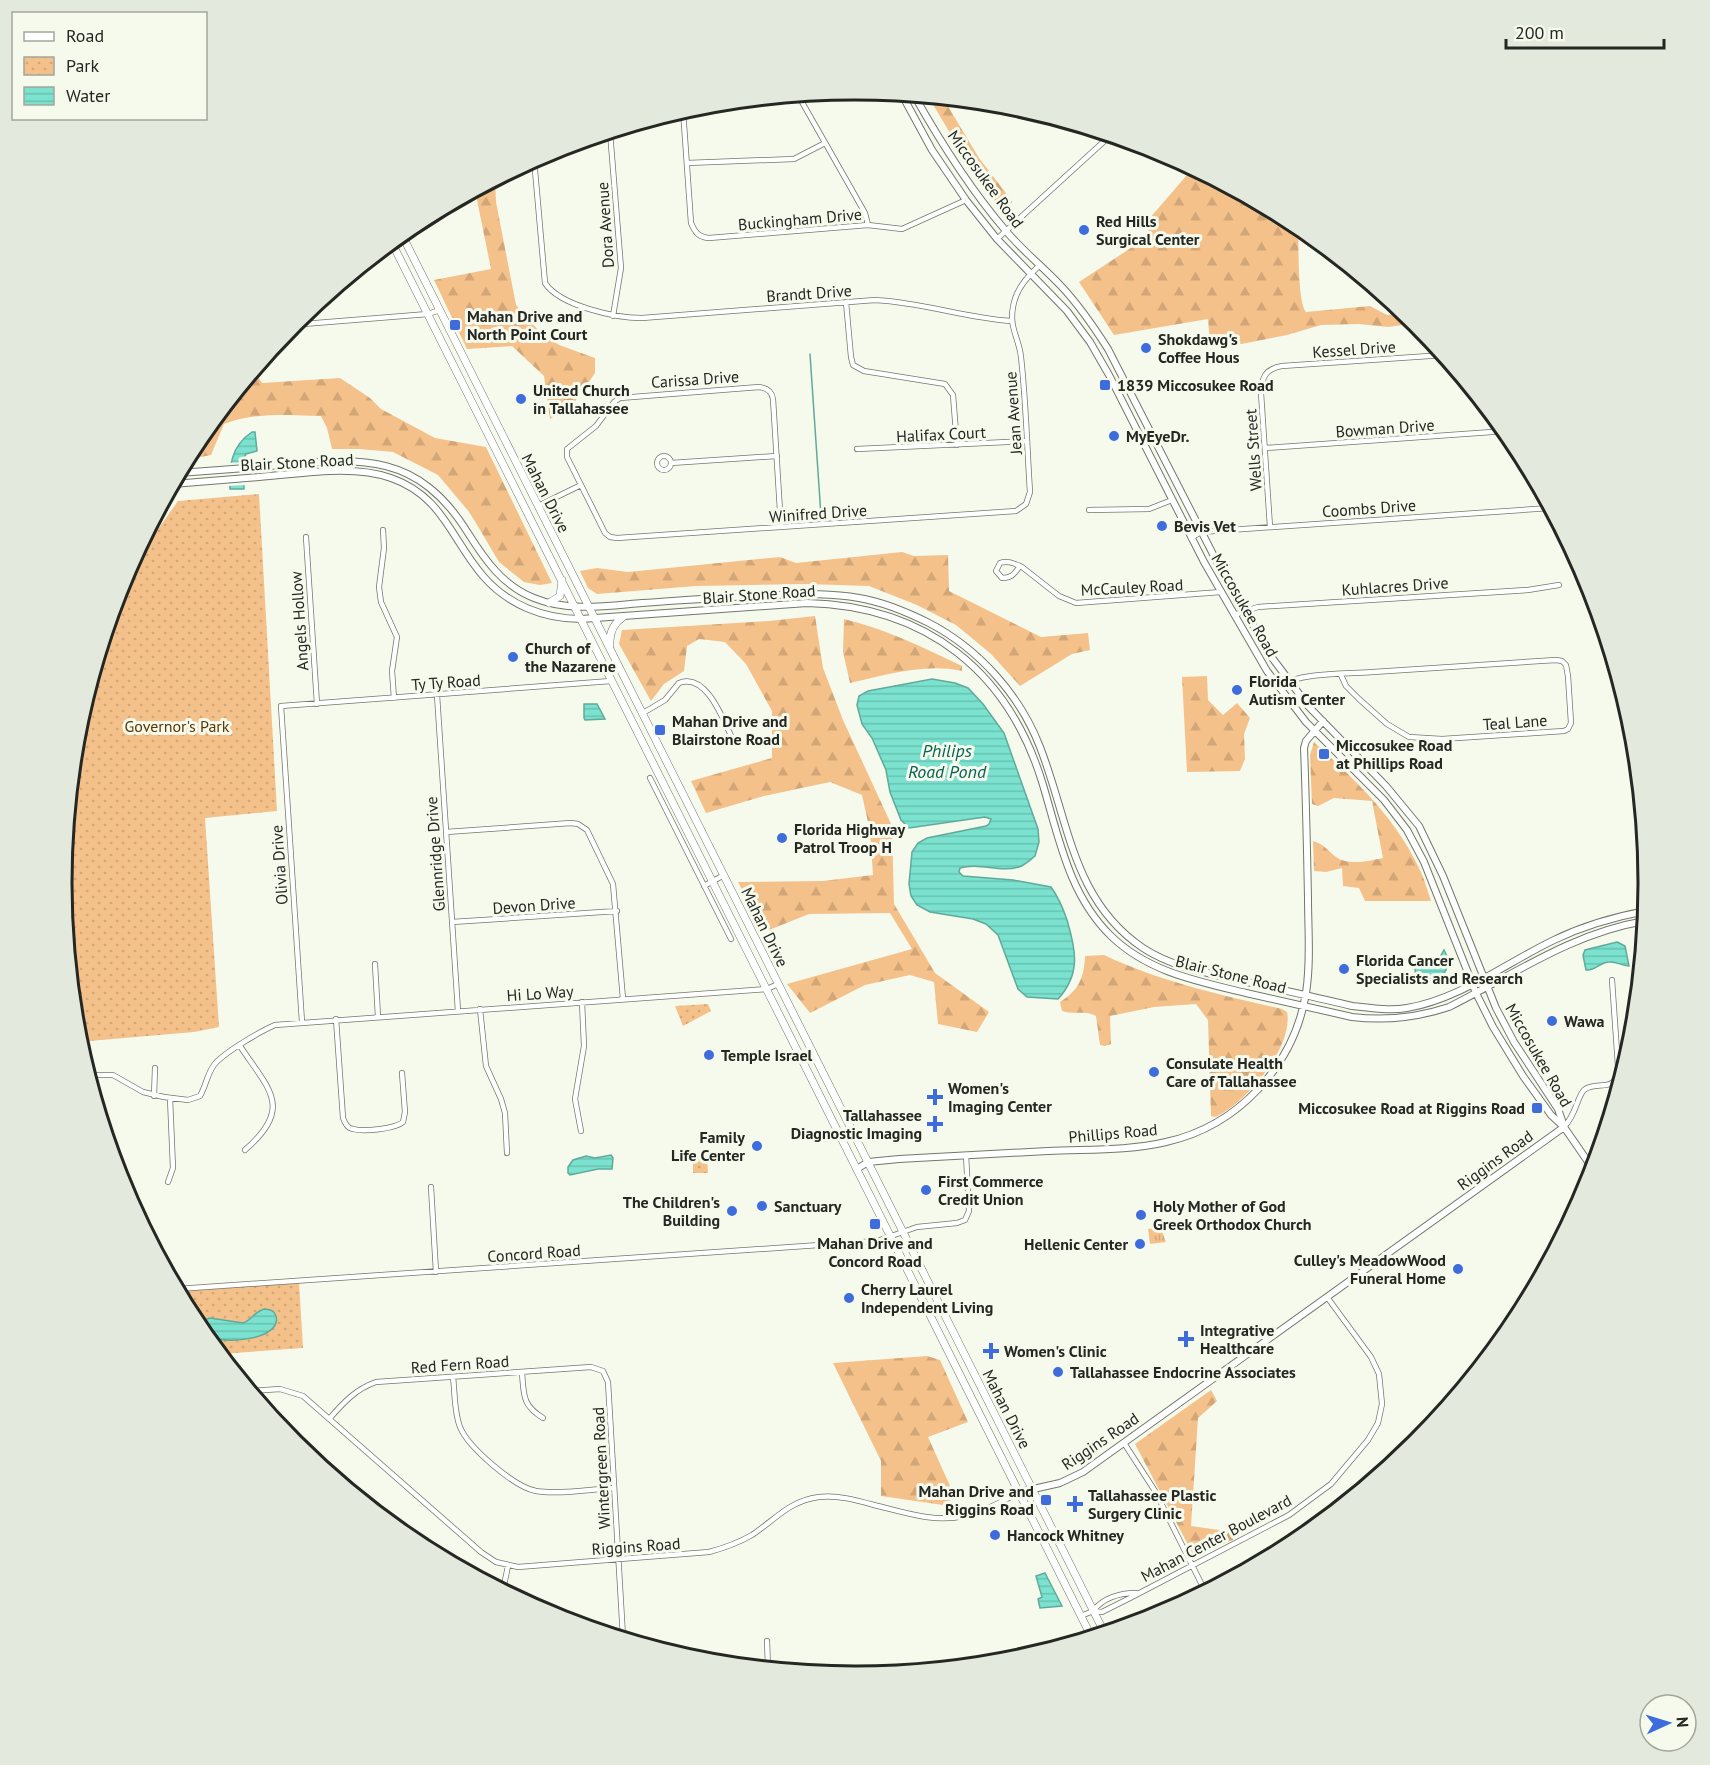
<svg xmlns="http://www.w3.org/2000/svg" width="1710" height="1765" font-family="'PT Sans',sans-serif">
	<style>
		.grass { fill: url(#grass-tufts) }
		.forest { fill: url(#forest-firs) }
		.park { fill: url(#park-dots) }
		.water { fill: url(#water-rules); stroke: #60aa9b; stroke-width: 1.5 }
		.pier { fill: #f5faed }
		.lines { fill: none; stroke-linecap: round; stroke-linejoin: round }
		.stream { stroke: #60aa9b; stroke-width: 1.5 }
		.street-casing { stroke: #73776c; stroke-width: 6 }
		.secondary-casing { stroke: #73776c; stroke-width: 8 }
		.primary-casing { stroke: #73776c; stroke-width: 8 }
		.street { stroke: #fff; stroke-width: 4.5 }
		.secondary { stroke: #fff; stroke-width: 6 }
		.primary { stroke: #fff; stroke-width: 7 }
		.rail-casing { stroke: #70746c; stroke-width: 4 }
		.rail { stroke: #f5faed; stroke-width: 1.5; stroke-dasharray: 4.5; stroke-linecap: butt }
		.secondary-bridge-casing { stroke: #73776c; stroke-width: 8; stroke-linecap: butt }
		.secondary-bridge { stroke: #fff; stroke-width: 6 }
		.poi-dot { fill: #3e6cdd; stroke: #f5faed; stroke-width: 2 }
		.labels { text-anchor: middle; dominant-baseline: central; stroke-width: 6; stroke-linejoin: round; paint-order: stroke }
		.street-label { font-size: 16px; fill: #252722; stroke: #f5faed }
		.poi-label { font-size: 16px; font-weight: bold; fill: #252722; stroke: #f5faed; text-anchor: start }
		.park-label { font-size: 16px; fill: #5a3603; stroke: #f5faed }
		.water-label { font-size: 18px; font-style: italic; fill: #086357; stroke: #f5faed }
		.rim { fill: none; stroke: #252722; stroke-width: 3 }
	</style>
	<defs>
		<pattern id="grass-tufts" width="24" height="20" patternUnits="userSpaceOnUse" patternTransform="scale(1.5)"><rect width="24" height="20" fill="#f5c18a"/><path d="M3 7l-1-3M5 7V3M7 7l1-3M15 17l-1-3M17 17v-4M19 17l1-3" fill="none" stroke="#d2a677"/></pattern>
		<pattern id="forest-firs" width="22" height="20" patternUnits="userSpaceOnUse" patternTransform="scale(1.5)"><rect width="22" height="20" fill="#f5c18a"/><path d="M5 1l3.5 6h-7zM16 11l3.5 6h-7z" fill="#d2a677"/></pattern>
		<pattern id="park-dots" width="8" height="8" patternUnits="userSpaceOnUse" patternTransform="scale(1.5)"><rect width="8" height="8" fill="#f5c18a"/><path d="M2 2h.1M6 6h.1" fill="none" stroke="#d2a677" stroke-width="1.8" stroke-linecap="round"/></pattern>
		<pattern id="water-rules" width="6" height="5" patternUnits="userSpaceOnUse" patternTransform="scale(1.5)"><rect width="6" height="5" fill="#7ae2cf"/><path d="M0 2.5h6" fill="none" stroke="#69c2b1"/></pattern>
	</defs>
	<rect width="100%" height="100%" fill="#f5faed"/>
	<path class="grass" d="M1165,1227L1163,1234L1166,1242L1150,1244L1148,1229Z"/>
	<path class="forest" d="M928,96L943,98L979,158L1009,197L1012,202L1006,210H1001L972,170Z
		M1193,168L1298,224C1299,243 1297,301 1306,312L1370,306L1387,315L1406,313L1418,323L1388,327L1359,324L1321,325L1287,335L1231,346L1210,343L1208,319L1114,335L1079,282L1146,238L1150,226L1149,219Z
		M495,180L496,202L516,305L538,330L559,345L595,358V373L574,403L550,419L544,376L512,346L467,349L434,280L491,269L475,190Z
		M256,368V373L262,383L340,378L370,398L381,409L435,438L486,447L552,583L540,585L524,582L499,562L470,513L438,475L393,452L359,449H332L327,428L321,416C289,415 255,412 224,424L211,455L191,459L207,427Z
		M902,552L914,556L948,555L949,591L1041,637L1088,633L1090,650L1072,654L1020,686L991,654L956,625L917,605L869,586L806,584L696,586L597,594L588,588L580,571L597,568L628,572L780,557L796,563Z
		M815,616L823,668L843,720L892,826L894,904L935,973L989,1012L977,1032L938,1024L934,982L910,975L865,985L810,1013L787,984L912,949L890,913L809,914L764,932L738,882L823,881L873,875L870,831L862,795L830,782L764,796L706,813L691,781L772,758V711L746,664L725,642L699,639L687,646L684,671L664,684L651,701L619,644L622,630L769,621Z
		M844,619C886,629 924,648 962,666V671C924,663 887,675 850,683L843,652Z
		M1207,676L1208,700L1223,715L1237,703L1250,718L1244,734L1245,759L1240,771L1187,772L1182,677Z
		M1314,742C1354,779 1394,816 1418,866C1424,877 1427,889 1431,901H1365L1359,888L1343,886L1342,868L1326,872L1314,871L1313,841C1324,844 1327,850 1336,857C1349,866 1369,861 1383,858L1372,801L1334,798L1318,806L1312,804L1310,755Z
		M1104,955C1161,982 1221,995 1282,1009L1287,1012C1294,1047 1245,1104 1215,1117L1211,1116L1208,1020L1196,1004L1154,1007L1110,1016L1111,1044L1105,1046L1100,1045L1096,1016C1086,1010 1074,1015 1062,1011L1060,1002C1079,990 1084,978 1085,956Z
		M927,1356L940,1360L968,1422L928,1437L955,1497L943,1505L881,1496V1461L833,1363Z
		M1211,1390L1217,1401L1198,1418L1191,1526L1233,1532V1540L1194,1556L1135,1444Z"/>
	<path class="park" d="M259,494L277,811L205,818L219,1027L194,1032L78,1042L62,882L77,727L122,579L129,566L144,549L178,501Z
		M708,1004L711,1011L683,1026L675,1006Z
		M707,1158L708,1173H693V1159Z
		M299,1282L303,1348L220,1354L195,1323L178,1291Z"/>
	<path class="water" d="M252,432H255L257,451L246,454L243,459L244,489H230C229,466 231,446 252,432Z
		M932,679L955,683L968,688L983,704L1004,733L1038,829L1039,842L1035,856C1030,860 1025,865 1019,867C1000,873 979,862 960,868L959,872L963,876L1013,880L1051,887C1059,898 1063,908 1067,920C1076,950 1081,974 1058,999L1027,997L1018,989L998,935L986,924L973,919L930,912L917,905L911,896L909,884L912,852L918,843L927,838L986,826L989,824L991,819L985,817L909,828L901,820L890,792L886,770L872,738L862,724L857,705L859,696L868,691Z
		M584,704H597L605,719L585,720L584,718Z
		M1617,942L1625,946L1629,966C1622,966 1616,961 1609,962C1600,962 1596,971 1586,970L1583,955L1585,950Z
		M1444,950C1456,971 1436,985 1416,984L1415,967L1436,964Z
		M611,1155L613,1158L612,1169H598L570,1175L568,1173V1167L573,1160L586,1156L595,1158Z
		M265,1309C271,1310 274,1310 276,1316C283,1341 216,1346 204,1334L202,1324L204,1320L210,1318L243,1323C252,1320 256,1310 265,1309Z
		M1045,1573L1062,1606L1040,1608L1038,1599L1042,1597L1036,1576Z"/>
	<path class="pier" d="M246,462L247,485L227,486V463Z"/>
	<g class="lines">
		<path class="stream" d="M810,354L821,516"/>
		<g class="street-casing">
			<path id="street" d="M843,90L856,89
				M798,95L865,213L868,225
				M683,110L691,223C695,232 698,237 709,238L868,225L902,229L966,200
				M610,132L621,268L613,316
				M534,159L545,283C560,306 616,318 642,318L875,300C921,302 965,318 1011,321
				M687,163L794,159L825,143
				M997,239L1111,135
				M846,302L851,357L853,365L864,371L945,384L953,395L957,445
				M291,325L428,314L440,310
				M1265,448L1506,431
				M857,449L1027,441
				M657 463a7 7 0 1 1 14 0a7 7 0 1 1-14 0Z
				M671,463L777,456
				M538,506L581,485
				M1089,510L1149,509L1172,500
				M781,527L773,399C772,391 767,388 759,387L620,398L614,402L596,426L567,449V457L605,533L610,537L617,538L1016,511L1026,504L1030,492C1027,447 1026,401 1021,357C1019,338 1009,328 1013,307C1016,289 1027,277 1040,265
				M1270,527L1261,393C1262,377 1265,369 1282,366L1444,355
				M383,530L384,548L379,587L381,602L397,637L392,671L394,698
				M306,537L317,704
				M1191,538L1201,532L1550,508
				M1020,566C1014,574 1012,578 1002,578L996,571L1000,563C1008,560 1015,564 1022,567L1059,596L1076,603L1221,592
				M1234,615L1258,607L1528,590L1559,585
				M1278,686C1302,672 1345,674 1373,672C1434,668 1495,664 1556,660L1562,661L1566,665L1568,676L1571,723L1568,729L1564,731L1442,739L1409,737L1387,724L1359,699L1346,686L1341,675
				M437,695L458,1011
				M643,713L665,700L679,683C706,672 723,719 732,738
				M650,778L731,939
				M446,832L571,823L578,824L587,830L613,884L623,999
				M704,886L724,875
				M452,922L617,911
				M375,964L378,1017
				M480,1009L486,1066L501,1099L505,1113L507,1153
				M336,1019L343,1118C345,1123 347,1128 353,1129C363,1132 395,1129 403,1122L405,1112L402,1073
				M302,1022L281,706L611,681
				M240,1046C269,1090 294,1107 245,1150
				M88,1075H113L143,1092L164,1097L188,1100L200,1096C206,1086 207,1074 214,1065C223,1053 261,1031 275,1025L767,989L778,984
				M154,1096L155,1068
				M1564,1127C1576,1115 1577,1097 1584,1090C1597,1079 1617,1096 1618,1066L1612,980
				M581,1131L575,1099L584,1046L582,1002
				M168,1182L173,1168L170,1098
				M431,1187L436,1272
				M177,1289L877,1241L917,1227L957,1223L965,1220L969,1211L966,1155
				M522,1373C524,1395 522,1405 543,1418
				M453,1377C455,1393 454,1412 460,1427C468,1447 514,1487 536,1491C558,1495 591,1489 614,1488
				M251,1391L280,1389L303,1396L481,1552L496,1562L518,1567L709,1552C724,1548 738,1543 752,1535C776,1519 789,1501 819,1497C838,1495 856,1500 874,1505C903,1512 934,1523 964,1516C984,1512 1002,1501 1019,1493
				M330,1418C344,1402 356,1389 376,1382L591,1367L603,1371L608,1382L623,1637
				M1124,1443L1155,1491L1205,1591
				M503,1590L508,1566
				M1093,1611C1103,1598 1120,1593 1136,1593
				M1081,1616L1093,1611L1102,1612L1130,1598L1289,1515L1331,1484L1368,1440L1378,1423L1382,1404L1379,1374L1371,1357L1327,1297
				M767,1641L768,1667"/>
		</g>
		<g class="secondary-casing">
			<path id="secondary" d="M901,93L932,150L966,200L997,239L1067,311L1090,342L1109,375L1204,562L1267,671L1306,722L1384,800L1407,830L1424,862L1476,993L1493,1027L1523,1076L1551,1115L1564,1127L1593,1169
				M914,95C941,143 970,189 1006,231C1023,251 1043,267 1061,286C1079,305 1094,327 1108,349L1217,562L1270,655L1309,707L1386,786L1419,826L1443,876L1496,1008L1514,1042L1558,1109L1564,1126
				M258,467C348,460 413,444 468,533C485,560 503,586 534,598C568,612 606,606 642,603C687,600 732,596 777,595C805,594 832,593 859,598C883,602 907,612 929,623C979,649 1020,695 1040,747C1069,821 1072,900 1143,948C1172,967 1207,973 1239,980C1277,989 1315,997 1352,1006C1370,1008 1389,1011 1407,1008C1460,999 1506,963 1554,940C1583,926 1613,917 1646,911
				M259,477C300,474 352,464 391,478C443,496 451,539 483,576C508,605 544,619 581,619L807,603C926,606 1009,671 1043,785C1059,838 1069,895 1111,936C1148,972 1197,981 1246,993C1282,1001 1317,1009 1352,1017C1386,1021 1416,1018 1449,1007C1513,975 1572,933 1645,921
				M857,1169L868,1162L899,1159C949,1156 999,1154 1048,1151C1087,1149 1128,1151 1166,1142C1238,1126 1294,1066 1306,993C1311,962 1308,929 1308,898C1307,848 1306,798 1304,748L1306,741L1323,721
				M1020,1492L1060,1483L1083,1472L1564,1127"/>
		</g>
		<g class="primary-casing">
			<path id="primary" d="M401,233L1104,1632
				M402,236L391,241L1091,1636
				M549,603L560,596L562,580
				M610,645C609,633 613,624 623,617"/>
		</g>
		<use href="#street" class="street"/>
		<use href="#secondary" class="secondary"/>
		<use href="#primary" class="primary"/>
		<g class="rail-casing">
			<path id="rail" d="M171,488L181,468"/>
		</g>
		<use href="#rail" class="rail"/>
		<g class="secondary-bridge-casing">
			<path id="secondary-bridge" d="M179,473L258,467
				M173,484L259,477"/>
		</g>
		<use href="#secondary-bridge" class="secondary-bridge"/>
	</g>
	<g class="poi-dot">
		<circle cx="1084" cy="230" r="6"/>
		<rect x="449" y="319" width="12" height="12" rx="3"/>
		<circle cx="1146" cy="348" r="6"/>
		<rect x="1099" y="379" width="12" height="12" rx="3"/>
		<circle cx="521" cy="399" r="6"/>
		<circle cx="1114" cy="436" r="6"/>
		<circle cx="1162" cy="526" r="6"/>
		<circle cx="513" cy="657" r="6"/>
		<circle cx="1237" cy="690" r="6"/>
		<rect x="654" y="724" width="12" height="12" rx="3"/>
		<rect x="1318" y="748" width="12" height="12" rx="3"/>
		<circle cx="782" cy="838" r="6"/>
		<circle cx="1344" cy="969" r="6"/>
		<circle cx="1552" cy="1021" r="6"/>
		<circle cx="709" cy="1055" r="6"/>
		<circle cx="1154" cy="1072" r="6"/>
		<path d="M932 1088h6v6h6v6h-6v6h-6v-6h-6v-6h6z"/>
		<rect x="1531" y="1102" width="12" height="12" rx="3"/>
		<path d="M932 1115h6v6h6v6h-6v6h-6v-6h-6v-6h6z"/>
		<circle cx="757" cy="1146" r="6"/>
		<circle cx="926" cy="1190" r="6"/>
		<circle cx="762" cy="1206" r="6"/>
		<circle cx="732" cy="1211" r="6"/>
		<circle cx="1141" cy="1215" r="6"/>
		<rect x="869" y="1218" width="12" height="12" rx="3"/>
		<circle cx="1140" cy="1244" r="6"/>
		<circle cx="1458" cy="1269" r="6"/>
		<circle cx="849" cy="1298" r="6"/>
		<path d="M1183 1330h6v6h6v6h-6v6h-6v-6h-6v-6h6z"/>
		<path d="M988 1342h6v6h6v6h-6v6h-6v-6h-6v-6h6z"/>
		<circle cx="1058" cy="1372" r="6"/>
		<rect x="1040" y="1494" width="12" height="12" rx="3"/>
		<path d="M1072 1495h6v6h6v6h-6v6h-6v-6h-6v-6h6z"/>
		<circle cx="995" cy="1535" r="6"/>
	</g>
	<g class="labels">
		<g class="street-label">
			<text transform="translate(986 179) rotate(54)">Miccosukee Road</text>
			<text transform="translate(800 219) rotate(-5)">Buckingham Drive</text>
			<text transform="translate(605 225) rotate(-94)">Dora Avenue</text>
			<text transform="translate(809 293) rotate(-4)">Brandt Drive</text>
			<text transform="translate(1354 349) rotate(-4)">Kessel Drive</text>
			<text transform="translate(695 379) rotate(-4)">Carissa Drive</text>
			<text transform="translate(1013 413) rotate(-94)">Jean Avenue</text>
			<text transform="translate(1385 428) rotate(-4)">Bowman Drive</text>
			<text transform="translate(941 434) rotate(-3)">Halifax Court</text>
			<text transform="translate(1253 450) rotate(-94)">Wells Street</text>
			<text transform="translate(297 462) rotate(-3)">Blair Stone Road</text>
			<text transform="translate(546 493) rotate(63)">Mahan Drive</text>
			<text transform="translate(1369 508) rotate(-4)">Coombs Drive</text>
			<text transform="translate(818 513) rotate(-4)">Winifred Drive</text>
			<text transform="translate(1395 586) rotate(-4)">Kuhlacres Drive</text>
			<text transform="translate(1132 587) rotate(-3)">McCauley Road</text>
			<text transform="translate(759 594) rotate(-4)">Blair Stone Road</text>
			<text transform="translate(1245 605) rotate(60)">Miccosukee Road</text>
			<text transform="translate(299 621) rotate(-94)">Angels Hollow</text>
			<text transform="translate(446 682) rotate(-4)">Ty Ty Road</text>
			<text transform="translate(1515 722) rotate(-4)">Teal Lane</text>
			<text transform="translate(435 854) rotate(-94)">Glennridge Drive</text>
			<text transform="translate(279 865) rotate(-94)">Olivia Drive</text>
			<text transform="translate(534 905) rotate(-4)">Devon Drive</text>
			<text transform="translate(765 927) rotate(64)">Mahan Drive</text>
			<text transform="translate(1231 974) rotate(14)">Blair Stone Road</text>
			<text transform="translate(540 993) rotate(-4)">Hi Lo Way</text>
			<text transform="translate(1539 1055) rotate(60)">Miccosukee Road</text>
			<text transform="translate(1113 1133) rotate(-5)">Phillips Road</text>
			<text transform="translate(1495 1160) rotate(-36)">Riggins Road</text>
			<text transform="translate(534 1253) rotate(-4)">Concord Road</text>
			<text transform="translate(460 1364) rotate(-4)">Red Fern Road</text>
			<text transform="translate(1007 1409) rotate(63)">Mahan Drive</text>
			<text transform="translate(1100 1441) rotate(-34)">Riggins Road</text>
			<text transform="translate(601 1468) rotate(-93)">Wintergreen Road</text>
			<text transform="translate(1216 1538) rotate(-28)">Mahan Center Boulevard</text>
			<text transform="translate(636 1546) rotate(-4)">Riggins Road</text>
		</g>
		<g class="poi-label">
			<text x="1096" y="221">Red Hills<tspan x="1096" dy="18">Surgical Center</tspan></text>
			<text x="467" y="316">Mahan Drive and<tspan x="467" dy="18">North Point Court</tspan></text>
			<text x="1158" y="339">Shokdawg's<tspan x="1158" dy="18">Coffee Hous</tspan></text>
			<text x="1117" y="385">1839 Miccosukee Road</text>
			<text x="533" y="390">United Church<tspan x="533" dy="18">in Tallahassee</tspan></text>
			<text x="1126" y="436">MyEyeDr.</text>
			<text x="1174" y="526">Bevis Vet</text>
			<text x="525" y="648">Church of<tspan x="525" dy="18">the Nazarene</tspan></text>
			<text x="1249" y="681">Florida<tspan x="1249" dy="18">Autism Center</tspan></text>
			<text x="672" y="721">Mahan Drive and<tspan x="672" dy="18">Blairstone Road</tspan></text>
			<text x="1336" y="745">Miccosukee Road<tspan x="1336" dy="18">at Phillips Road</tspan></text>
			<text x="794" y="829">Florida Highway<tspan x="794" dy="18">Patrol Troop H</tspan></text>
			<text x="1356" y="960">Florida Cancer<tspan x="1356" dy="18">Specialists and Research</tspan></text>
			<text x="1564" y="1021">Wawa</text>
			<text x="721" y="1055">Temple Israel</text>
			<text x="1166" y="1063">Consulate Health<tspan x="1166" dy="18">Care of Tallahassee</tspan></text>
			<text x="948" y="1088">Women's<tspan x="948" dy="18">Imaging Center</tspan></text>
			<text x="1525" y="1108" text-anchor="end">Miccosukee Road at Riggins Road</text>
			<text x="922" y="1115" text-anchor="end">Tallahassee<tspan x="922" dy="18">Diagnostic Imaging</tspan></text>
			<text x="745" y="1137" text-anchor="end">Family<tspan x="745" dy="18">Life Center</tspan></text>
			<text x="938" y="1181">First Commerce<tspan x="938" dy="18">Credit Union</tspan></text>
			<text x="720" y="1202" text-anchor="end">The Children's<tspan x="720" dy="18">Building</tspan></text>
			<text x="774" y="1206">Sanctuary</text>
			<text x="1153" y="1206">Holy Mother of God<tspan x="1153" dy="18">Greek Orthodox Church</tspan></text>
			<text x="875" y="1243" text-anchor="middle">Mahan Drive and<tspan x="875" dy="18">Concord Road</tspan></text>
			<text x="1128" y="1244" text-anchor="end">Hellenic Center</text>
			<text x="1446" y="1260" text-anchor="end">Culley's MeadowWood<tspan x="1446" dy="18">Funeral Home</tspan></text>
			<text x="861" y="1289">Cherry Laurel<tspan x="861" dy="18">Independent Living</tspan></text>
			<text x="1200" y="1330">Integrative<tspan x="1200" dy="18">Healthcare</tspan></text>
			<text x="1004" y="1351">Women's Clinic</text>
			<text x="1070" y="1372">Tallahassee Endocrine Associates</text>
			<text x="1034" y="1491" text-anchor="end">Mahan Drive and<tspan x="1034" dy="18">Riggins Road</tspan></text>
			<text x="1088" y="1495">Tallahassee Plastic<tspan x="1088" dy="18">Surgery Clinic</tspan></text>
			<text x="1007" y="1535">Hancock Whitney</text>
		</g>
		<g class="park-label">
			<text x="177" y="726">Governor's Park</text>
		</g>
		<g class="water-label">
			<text x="947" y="750">Philips<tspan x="947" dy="21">Road Pond</tspan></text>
		</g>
	</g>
	<path d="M0 0H1710V1765H0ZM72 883a783 783 0 1 1 1566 0a783 783 0 1 1-1566 0Z" fill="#e4e9dd" fill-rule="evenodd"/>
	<path class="rim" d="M72 883a783 783 0 1 1 1566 0a783 783 0 1 1-1566 0Z"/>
	<rect x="12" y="12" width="195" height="108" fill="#f5faed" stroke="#a2a69c" stroke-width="1.5"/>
	<rect x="24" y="32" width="30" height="9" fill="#ffffff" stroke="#a2a69c" stroke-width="1.5"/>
	<text x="66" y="42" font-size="18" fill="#252722">Road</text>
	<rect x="24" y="57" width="30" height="18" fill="url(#park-dots)" stroke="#a2a69c" stroke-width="1.5"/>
	<text x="66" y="72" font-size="18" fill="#252722">Park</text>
	<rect x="24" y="87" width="30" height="18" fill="url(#water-rules)" stroke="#a2a69c" stroke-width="1.5"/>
	<text x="66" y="102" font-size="18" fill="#252722">Water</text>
	<g transform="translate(1668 1723) rotate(86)"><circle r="28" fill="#f5faed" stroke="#a2a69c" stroke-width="1.5"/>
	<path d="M0-4.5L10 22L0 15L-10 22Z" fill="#3e6cdd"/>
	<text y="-9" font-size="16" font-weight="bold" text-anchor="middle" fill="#252722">N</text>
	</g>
	<path d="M1506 39v9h158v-9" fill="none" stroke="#252722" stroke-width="3"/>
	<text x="1515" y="39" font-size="18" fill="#252722" stroke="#f5faed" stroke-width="4.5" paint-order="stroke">200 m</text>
</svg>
